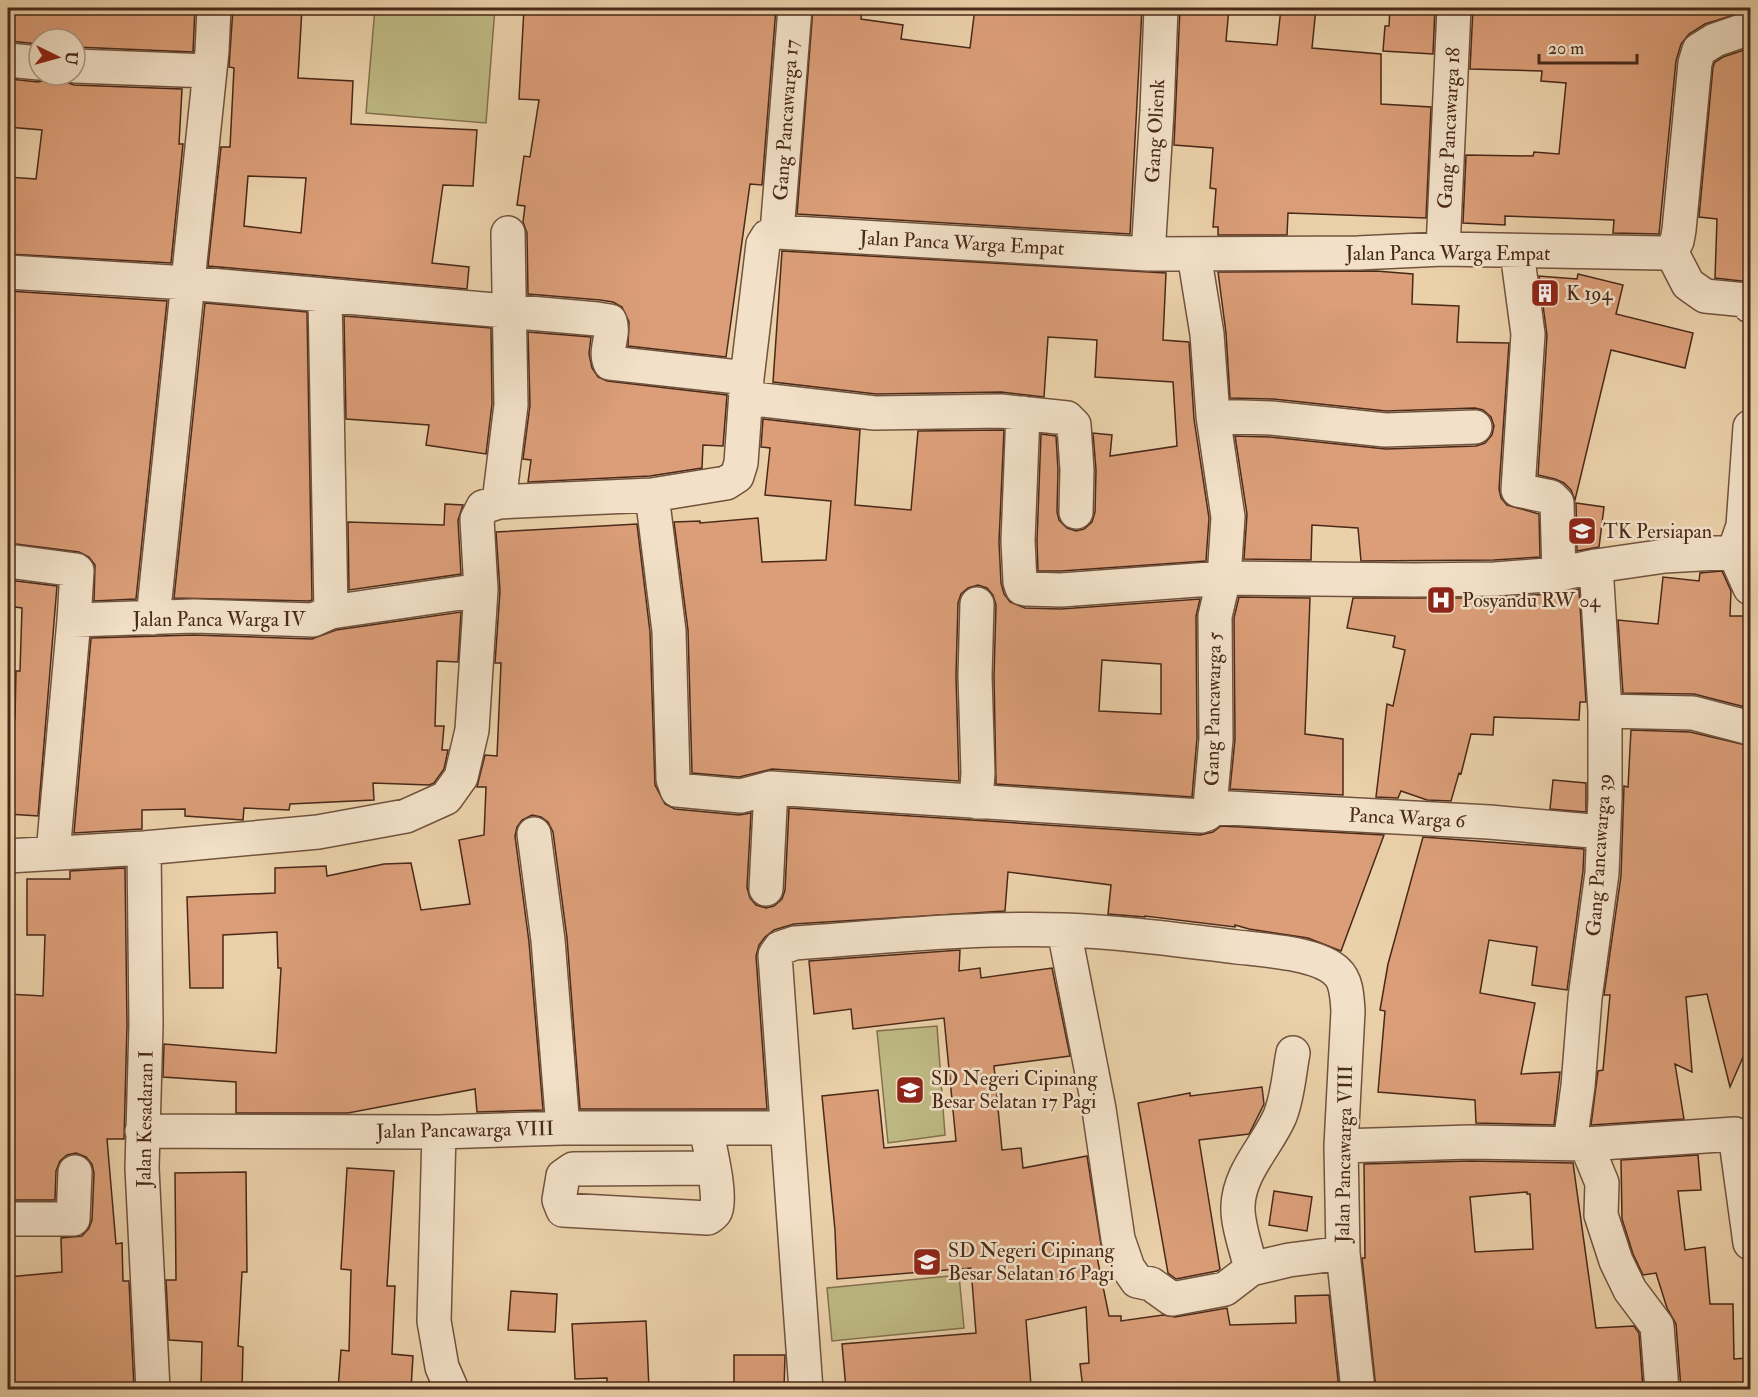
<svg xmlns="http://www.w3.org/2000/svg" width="1758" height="1397" font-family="'IM FELL Double Pica',serif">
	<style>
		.green { fill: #beb984; stroke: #84714e; stroke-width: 1.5 }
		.building { fill: #db9e78; stroke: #492919; stroke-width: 1.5; fill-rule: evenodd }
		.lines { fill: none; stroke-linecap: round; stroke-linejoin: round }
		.minor-casing { stroke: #72533d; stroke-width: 36 }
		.minor { stroke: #f2e1c8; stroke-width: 33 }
		.labels { text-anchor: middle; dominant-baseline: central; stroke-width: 5; stroke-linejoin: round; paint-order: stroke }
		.street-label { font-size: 20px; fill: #492919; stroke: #f2e1c8 }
		.poi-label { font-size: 20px; fill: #492919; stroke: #f2e1c8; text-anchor: start }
	</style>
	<rect width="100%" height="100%" fill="#ebd1aa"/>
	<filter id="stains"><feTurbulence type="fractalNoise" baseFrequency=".00333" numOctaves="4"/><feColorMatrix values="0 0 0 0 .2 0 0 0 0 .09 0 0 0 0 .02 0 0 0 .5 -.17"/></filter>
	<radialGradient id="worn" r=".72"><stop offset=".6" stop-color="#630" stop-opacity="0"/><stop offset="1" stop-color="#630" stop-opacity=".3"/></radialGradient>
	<path class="green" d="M375,8H495L486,123L366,113Z
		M937,1026L945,1135L888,1143L877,1031Z
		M959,1275L964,1328L832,1341L827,1288Z"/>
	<path class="building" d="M13,8H195L193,52L75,47V39H39V44L9,41Z
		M233,8H302L298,78L353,81L351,124L477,130L473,186L443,185L432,263L469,267L467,289L208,266L221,147H230L234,68L229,67ZM248,176L306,178L301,233L244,226Z
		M524,8H776L762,185L750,184L726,357L628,346L629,322L622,307L613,302L600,300L528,294L527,233L523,222L525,206L517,205L524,156L530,157L539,100L519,99Z
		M813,8H862L861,19L903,25L901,39L970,48L975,8H1142L1130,234L797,214Z
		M1180,8H1229L1226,41L1277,45L1281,8H1316L1312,48L1381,54V104L1431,107L1426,218L1288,213L1287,235H1218V227H1213L1216,189L1210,188L1213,148L1174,145Z
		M1390,8H1435L1433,54L1383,51L1385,26H1389Z
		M1473,8H1750V10L1705,24L1689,34L1681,44L1676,61L1659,234L1613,233L1614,220L1505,216V225L1463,223L1466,155L1533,156L1534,152L1559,154L1566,83L1541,81L1542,71L1470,69Z
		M1750,48V282L1715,278L1717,219L1699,217L1713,67L1715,62L1723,57Z
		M53,75H59L66,82L74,85L182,89L179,144H183L171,263L8,254V177L36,179L42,130L8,127L10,79L38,82L46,80Z
		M782,251L1166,273L1163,340L1189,342L1194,419L1209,518L1206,561L1061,571H1038L1037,541L1041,434L1056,436L1058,470L1057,512L1059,520L1067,528L1076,531L1084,529L1092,522L1095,512L1096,470L1093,433L1112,435L1110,456L1177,446L1173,382L1095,377L1097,340L1048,337L1044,397L1001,392L876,394L773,382Z
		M1376,271L1413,274L1412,304L1459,306L1457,342L1509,343L1499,489L1501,498L1507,505L1539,514L1540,557L1494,560L1361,561L1358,528L1312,525L1311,560L1244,559L1247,514L1235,436L1270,437L1386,449L1476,446L1485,443L1492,435L1494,426L1491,417L1483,410L1475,408L1386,411L1273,399L1230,398L1226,333L1218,272Z
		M1578,274L1623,285L1616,314L1693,333L1685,368L1611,350L1575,500L1571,490L1564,483L1555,479L1538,475L1547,335L1539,276L1577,279Z
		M8,291L167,301L136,599L94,601L95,565L89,557L79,552L8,543Z
		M205,303L307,312L312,600L309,601L174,598Z
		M344,316L491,328L492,404L486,454L426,445L429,425L346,419Z
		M528,332L591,337L589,354L592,368L598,377L607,381L727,395L723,446L703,445L702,468L650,476L528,482L531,460L523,459L530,405Z
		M763,419L860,430L855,505L911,510L918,431L1004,430L999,542L1001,583L1004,594L1010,602L1025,608L1061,609L1200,599L1196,616L1197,738L1192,797L996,784L994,676L996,605L993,595L987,588L978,585L968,588L961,594L958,603L956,676L959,781L772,769L739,777L692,773L688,630L674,522L700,521V523L758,518L762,562L826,560L831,501L765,495L770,448L761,447ZM1102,660L1161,664V714L1099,711Z
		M1576,503L1604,507L1599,547L1577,551Z
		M445,504L463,505L458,520L461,574L349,590L348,522L444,525Z
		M637,524L650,632L655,785L665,804L675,809L739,815L751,813L747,888L750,898L756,905L766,908L774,906L782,899L785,890L789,808L1200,835L1213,832L1221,826L1384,835L1341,951L1308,938L1249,929L1235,925V927L1145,916V917L1108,914L1111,885L1008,872L1005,911L794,924L774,930L765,937L759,945L756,956L767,1109H580L567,938L553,832L548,822L541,817L532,815L522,820L517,827L515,836L529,942L543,1110L477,1112L475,1089L348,1113H236V1082L163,1077L164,1044L276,1053L281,968H278L277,932L223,935V988H190L187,897L275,893V868L326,866L327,876L384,864L411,863L421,910L470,904L459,840L484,835L486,787H477L485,755L497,756L501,663H495L500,591L496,532Z
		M1722,571L1731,591L1730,616H1750V662L1745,707L1694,694L1623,693L1618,620L1658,624L1663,577L1699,581L1700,573Z
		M8,580L57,586L38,816L8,814V718H15L16,671H20L22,608L8,606Z
		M1579,589L1586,702H1580L1579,720L1494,717L1493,735L1471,734L1461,774L1459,773L1451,801L1427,800L1401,791L1398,798L1376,797L1387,704L1393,706L1405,650L1393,647L1395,636L1347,628L1353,598H1495L1561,593Z
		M1239,597L1310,598L1305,734L1343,739V795L1230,789L1235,739L1234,618Z
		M461,612L458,662L437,661L435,726H444L442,750H448L444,769L434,783L429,785L373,783L374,800L290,804L289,810L244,808L243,820L185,816V809L142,810V829L74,833L91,638L194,635L312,639L336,630Z
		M1631,730L1690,732L1750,746V1041L1730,1087L1707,994L1686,997L1692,1072L1675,1064L1684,1119L1591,1125L1598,1071L1603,1070L1610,995H1604L1621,876L1624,786L1628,787Z
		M1553,780L1586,783V812L1550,809Z
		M1423,837L1584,849L1583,871L1567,990L1532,985L1537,947L1489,940L1480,993L1535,1003L1521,1074L1560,1072L1554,1125L1476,1123L1475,1100L1378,1092L1385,1011L1380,1010L1388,964Z
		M125,868L127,1025L124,1139H107L116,1244L122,1243L123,1281H129L134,1389H8V1277L62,1272L61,1238L82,1236L89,1228L92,1220L94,1173L92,1164L86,1157L76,1153L67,1155L60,1161L56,1171L55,1200H8V994L43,996L45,935H27V879H70V871Z
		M960,950L959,971L980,968L981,978L1052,968L1070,1056L994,1066L1002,1150L1021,1148L1023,1168L1087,1156L1102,1251L1096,1252L1109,1316H1121V1321L1163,1315L1175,1317L1227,1308L1230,1325L1296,1323L1295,1296L1329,1295L1339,1389H1083L1080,1364L1089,1363L1086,1307L1026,1320L1031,1386L993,1389H846L842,1344L976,1333L971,1268L837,1279L835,1230L822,1096L878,1090L884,1148L956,1141L944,1018L853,1029L851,1009L814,1014L809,961Z
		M1262,1087L1264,1104L1249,1134L1199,1140L1220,1269L1217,1271L1176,1279L1168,1273L1138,1103L1190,1093V1096Z
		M1698,1155L1701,1190L1678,1191L1685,1250L1705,1247L1710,1304H1733L1734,1359L1748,1358L1749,1383L1727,1384V1389H1681L1676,1324L1667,1308L1656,1273L1643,1275L1633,1254L1622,1219L1621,1160Z
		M1470,1161L1573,1163L1596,1328L1634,1326L1639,1333L1643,1389H1592V1386L1529,1389H1376L1362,1258H1365L1364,1164ZM1527,1192V1194H1530L1533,1249L1475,1252L1470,1197Z
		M347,1168L394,1171L387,1286H395L392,1354L413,1356L411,1389H338L341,1350L349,1351L351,1270L341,1269Z
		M246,1172L247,1272H242L238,1346L243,1347L242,1389H201L202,1342L169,1340L166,1280H176L175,1173Z
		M1274,1191L1312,1197L1307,1231L1269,1225Z
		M511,1291L557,1294L555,1332L508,1330Z
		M646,1321L649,1389H607V1378L575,1379L572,1324Z
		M734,1355H785L784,1389H734Z"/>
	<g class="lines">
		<g class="minor-casing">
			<path id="minor" d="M8,60L39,63
				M75,66L209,71
				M777,232L795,8
				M1443,249L1454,8
				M1671,251L1688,284L1705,296L1746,300L1750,306
				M1517,252L1528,334L1518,490L1551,497L1557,503L1559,574
				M1148,254L1157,111L1161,8
				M8,272L187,283L597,319L610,321C615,335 604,350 610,363L747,378
				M325,296L331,612
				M746,398L875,413L1001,411L1067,418L1074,425L1077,470L1076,512
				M1023,413L1018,541L1020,582L1022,588L1026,589L1061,590L1224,578L1414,580L1495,579L1559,574L1596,566L1665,556L1734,552
				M1213,416L1271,418L1385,430L1475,427
				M652,495L669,631L673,779L677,790L741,796L771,788L1201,816L1207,814L1210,807L1216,739L1215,616L1224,578L1228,517L1213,416L1207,334L1194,254
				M499,502L511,405L508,233
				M1734,552L1743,526L1750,427
				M1734,552L1750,588
				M8,561L76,570L77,571L74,620L194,616L313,620L331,612L481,590
				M153,618L212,51L214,8
				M1605,711L1693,713L1750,728
				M976,802L978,773L975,676L977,604
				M1210,807L1489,822L1603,832
				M534,834L548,940L563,1128
				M144,848L146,1025L142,1168L153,1390
				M53,853L74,620
				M8,856L144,848L318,832L406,816L446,798L461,777L472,730L481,590L477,519L483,507L499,502L652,495L726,483L737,476L741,463L747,378L763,244L768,236L777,232L1148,254L1358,253L1443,249L1662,253L1671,251L1677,241L1679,230L1695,63L1699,50L1715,40L1750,28
				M766,889L771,788
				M1064,930L1099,1109L1118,1239L1128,1268L1137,1281L1151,1284L1172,1299L1225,1289L1251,1269L1289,1260L1343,1253
				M706,1129C709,1144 723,1200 715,1212C714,1214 711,1216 708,1218L563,1210L559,1200L563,1176L573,1169L714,1168
				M142,1131L439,1132L563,1128H787
				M439,1132L434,1321L442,1367L452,1390
				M1570,1143L1578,1086L1585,998L1602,873L1605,798V711L1596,566
				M1586,1144L1602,1183L1601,1215L1616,1261L1630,1290L1657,1326L1662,1390
				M1341,1146L1470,1142L1586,1144L1735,1134L1750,1243
				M8,1219H73L75,1172
				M1251,1269C1247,1251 1237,1224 1238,1206C1239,1172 1267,1146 1280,1116C1288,1096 1289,1074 1293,1053
				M806,1390L775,955L780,948L795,943C884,937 974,927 1064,930C1122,932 1179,940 1237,947C1263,950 1318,953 1337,972C1347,981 1347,998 1348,1011L1341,1146L1343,1253L1358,1390"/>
		</g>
		<use href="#minor" class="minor"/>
	</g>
	<defs>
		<g id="building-square" transform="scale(1.5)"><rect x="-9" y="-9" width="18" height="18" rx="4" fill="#8f2418" stroke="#f2e1c8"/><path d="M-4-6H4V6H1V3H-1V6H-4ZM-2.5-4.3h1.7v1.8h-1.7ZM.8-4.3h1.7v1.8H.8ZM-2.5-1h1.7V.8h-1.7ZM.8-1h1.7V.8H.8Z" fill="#fff"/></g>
		<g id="school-square" transform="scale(1.5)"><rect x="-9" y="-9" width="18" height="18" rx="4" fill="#8f2418" stroke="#f2e1c8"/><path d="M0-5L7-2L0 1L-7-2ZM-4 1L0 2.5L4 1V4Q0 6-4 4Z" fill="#fff"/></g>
		<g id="hospital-square" transform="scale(1.5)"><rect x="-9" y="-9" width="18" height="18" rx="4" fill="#8f2418" stroke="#f2e1c8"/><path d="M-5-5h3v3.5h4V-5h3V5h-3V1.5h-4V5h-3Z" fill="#fff"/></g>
	</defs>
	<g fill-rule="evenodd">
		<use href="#building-square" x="1545" y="293"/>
		<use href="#school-square" x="1582" y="531"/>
		<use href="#hospital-square" x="1441" y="600"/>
		<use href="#school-square" x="910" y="1090"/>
		<use href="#school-square" x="927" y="1262"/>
	</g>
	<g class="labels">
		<g class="street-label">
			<text transform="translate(786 120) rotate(-86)">Gang Pancawarga 17</text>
			<text transform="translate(1449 128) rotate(-87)">Gang Pancawarga 18</text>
			<text transform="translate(1155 131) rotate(-87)">Gang Olienk</text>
			<text transform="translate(962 243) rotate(3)">Jalan Panca Warga Empat</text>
			<text x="1448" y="253">Jalan Panca Warga Empat</text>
			<text x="219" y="619">Jalan Panca Warga IV</text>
			<text transform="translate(1213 709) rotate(-89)">Gang Pancawarga 5</text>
			<text transform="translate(1407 818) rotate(3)">Panca Warga 6</text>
			<text transform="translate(1599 855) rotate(-86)">Gang Pancawarga 39</text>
			<text transform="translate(145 1119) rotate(-89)">Jalan Kesadaran I</text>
			<text transform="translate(465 1130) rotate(-1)">Jalan Pancawarga VIII</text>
			<text transform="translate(1344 1154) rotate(-89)">Jalan Pancawarga VIII</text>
		</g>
		<g class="poi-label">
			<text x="1566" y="293">K 194</text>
			<text x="1603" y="531">TK Persiapan</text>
			<text x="1462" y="600">Posyandu RW 04</text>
			<text x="931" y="1078">SD Negeri Cipinang<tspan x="931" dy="23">Besar Selatan 17 Pagi</tspan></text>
			<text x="948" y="1250">SD Negeri Cipinang<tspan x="948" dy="23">Besar Selatan 16 Pagi</tspan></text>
		</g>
	</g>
	<rect width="1758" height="1397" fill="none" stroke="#ebd1aa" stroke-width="30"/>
	<rect x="9" y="9" width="1740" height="1379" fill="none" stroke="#492919" stroke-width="3"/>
	<rect x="15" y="15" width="1728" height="1367" fill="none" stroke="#492919" stroke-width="1.5"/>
	<g transform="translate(57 57) rotate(95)"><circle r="28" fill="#f2e1c8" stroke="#ae9782" stroke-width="1.5"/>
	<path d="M0-4.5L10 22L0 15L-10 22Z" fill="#8f2418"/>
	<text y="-9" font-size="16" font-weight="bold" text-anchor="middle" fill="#492919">U</text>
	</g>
	<path d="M1539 54v9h98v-9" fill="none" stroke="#492919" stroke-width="3"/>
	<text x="1548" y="54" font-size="18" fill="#492919" stroke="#f2e1c8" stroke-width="4.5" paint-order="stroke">20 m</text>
	<rect width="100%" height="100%" filter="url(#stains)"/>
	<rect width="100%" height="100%" fill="url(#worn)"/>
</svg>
